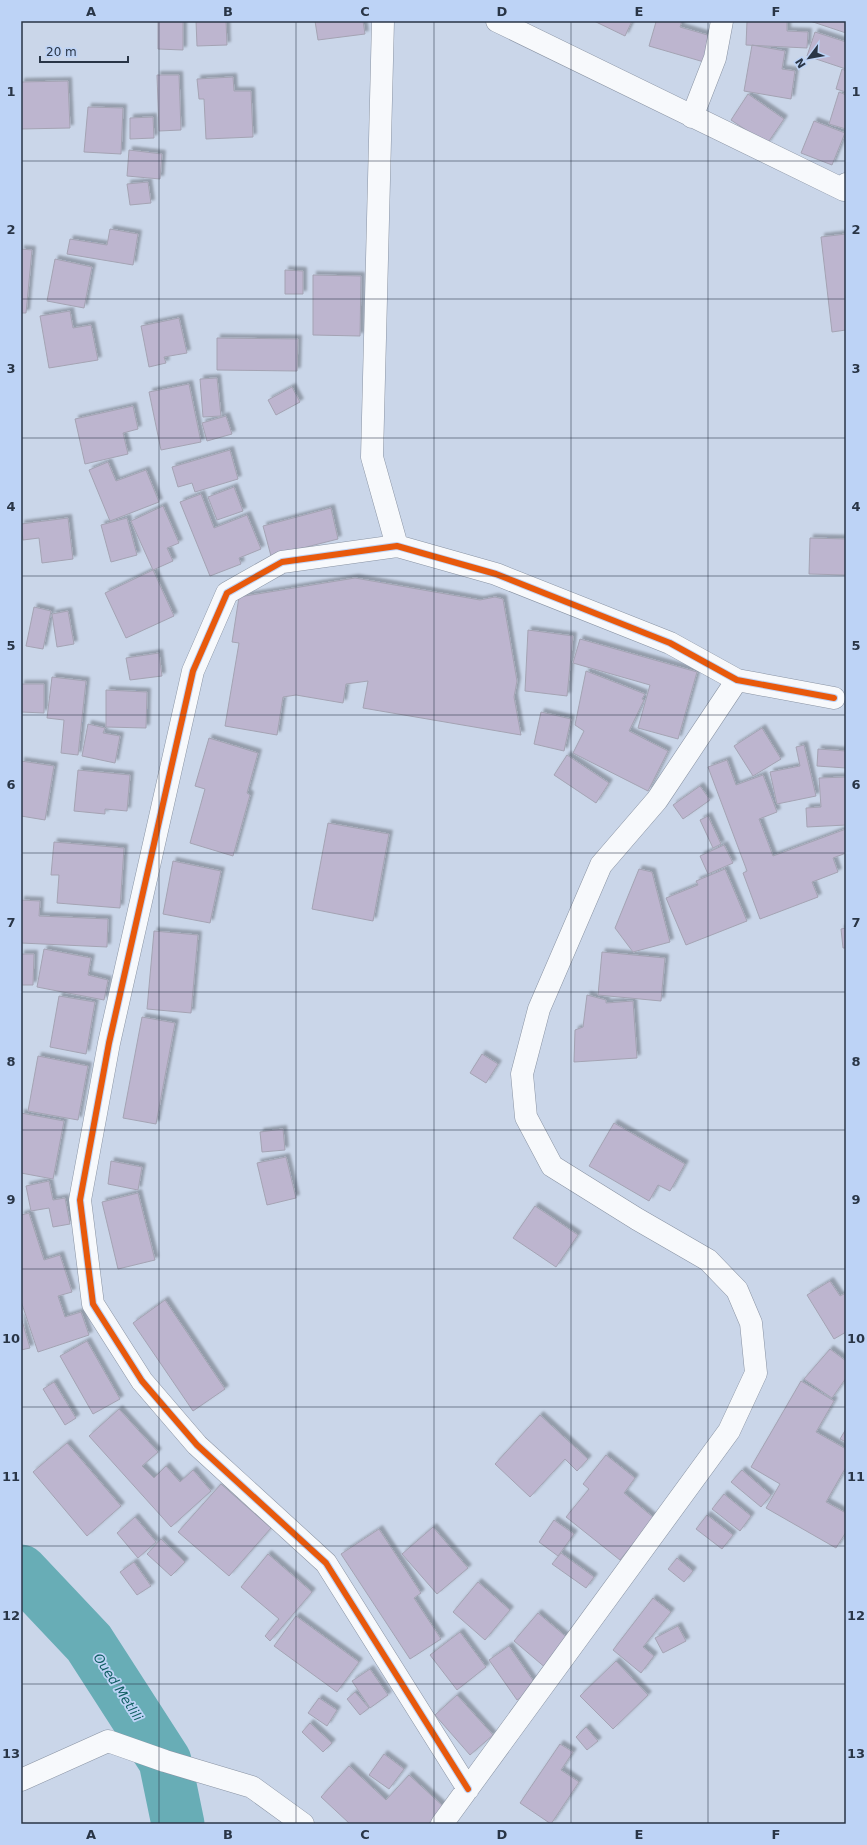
<svg xmlns="http://www.w3.org/2000/svg" width="867" height="1845" font-family="'DejaVu Sans',sans-serif">
	<style>
		.lines { fill: none; stroke-linecap: round; stroke-linejoin: round }
		.river { stroke: #68adb6; stroke-width: 53 }
		.building { fill: #bdb5cf; stroke: #a4a3b3; filter: url(#shadow) }
		.minor-casing { stroke: #8993a3; stroke-width: 23 }
		.minor { stroke: #f7f9fc; stroke-width: 22 }
		.cycleway-casing { stroke: #bdd3f6; stroke-width: 8 }
		.cycleway { stroke: #e8590c; stroke-width: 6 }
		.grid { fill: none; stroke: #293546; stroke-width: 1; stroke-opacity: 0.55 }
		.labels { text-anchor: middle; dominant-baseline: central; stroke-width: 3.5; stroke-linejoin: round; paint-order: stroke }
		.water-label { font-size: 13px; font-style: italic; fill: #0f5e61; stroke: #bdd3f6 }
		.neatline { fill: none; stroke: #293546; stroke-width: 1.5 }
		.grid-label { font-size: 13px; text-anchor: middle; font-weight: bold; fill: #293546 }
	</style>
	<defs>
		<filter id="shadow"><feDropShadow dx="3.5" dy="-3.5" stdDeviation="1" flood-color="#0004"/></filter>
	</defs>
	<rect width="100%" height="100%" fill="#cad6e9"/>
	<g class="lines">
		<path class="river" d="M21,1571L89,1643L165,1761L178,1824"/>
	</g>
	<path class="building" d="M158,21H183V50L158,49Z
		M196,21H226L227,45L197,46Z
		M315,21H363L365,34L318,40Z
		M594,21H632L625,36Z
		M653,21H682L680,27L711,36L704,62L649,46L656,22Z
		M747,21H787V31L808,32L807,48L746,45Z
		M810,21H846V33Z
		M815,32L846,42V69L807,56Z
		M752,45L785,51L782,69L795,71L791,99L744,91Z
		M842,69L846,71V92L836,89Z
		M157,75H179L181,130L159,131Z
		M233,77L234,91H251L253,137L206,139L204,99H199L197,79Z
		M68,81L70,128L21,129V82Z
		M839,92L846,95V129L829,124Z
		M748,94L784,119L767,144L731,120Z
		M88,107L123,108L121,154L84,152Z
		M153,117L154,138L130,139V118Z
		M814,121L845,133L832,165L801,153Z
		M129,150L162,154L160,179L127,176Z
		M148,182L151,203L130,205L127,184Z
		M110,229L138,234L133,265L67,254L70,239L107,245Z
		M846,234V330L832,332L821,237Z
		M21,249L32,250L26,313H21Z
		M55,259L92,267L84,308L47,301Z
		M285,270L303,271V294H285Z
		M313,275L361,276L360,336L313,335Z
		M70,311L73,328L91,325L98,360L49,368L40,316Z
		M179,318L187,353L164,357L166,363L149,367L141,326Z
		M217,338L298,339L297,371L217,370Z
		M217,378L221,416L203,417L200,379Z
		M189,384L201,442L161,450L149,392Z
		M292,387L300,402L276,415L268,400Z
		M133,406L138,429L123,433L128,454L85,464L75,419Z
		M226,416L232,434L207,441L202,423Z
		M230,450L238,479L195,492L192,483L178,487L172,467Z
		M108,462L116,481L146,470L159,502L110,521L89,470Z
		M234,487L243,511L217,520L208,497Z
		M201,494L214,528L247,515L261,549L239,558L241,564L210,576L180,502Z
		M163,506L179,543L167,548L173,561L153,570L131,521Z
		M331,508L338,539L271,556L263,526Z
		M68,518L73,559L42,563L39,538L23,540L21,524Z
		M127,518L137,555L111,562L101,525Z
		M810,538L846,539V575L809,574Z
		M153,570L174,616L126,638L105,593Z
		M355,578L480,600L495,597L503,599L517,681L514,697L521,735L363,708L368,681L346,684L343,703L296,695L283,697L277,735L225,726L239,643L232,642L239,597Z
		M34,607L51,611L43,649L26,646Z
		M68,611L74,644L57,647L52,614Z
		M528,630L573,636L567,696L525,691Z
		M580,639L697,672L678,739L638,728L650,685L573,663Z
		M159,653L162,676L130,680L126,658Z
		M586,671L645,694L642,699L644,700L629,731L668,751L648,791L573,753L584,731L575,725Z
		M52,677L86,681L78,755L61,753L64,720L47,718Z
		M21,684H44V713L21,712Z
		M106,690L147,692L146,728L106,727Z
		M541,712L571,719L564,751L534,744Z
		M88,724L105,728L103,733L120,736L115,763L82,756Z
		M762,728L781,759L753,776L734,746Z
		M209,738L258,753L247,793L250,795L233,856L190,843L205,789L195,786Z
		M804,745L816,796L777,804L770,772L800,766L796,747Z
		M818,749L846,751V768L817,766Z
		M567,755L609,783L596,803L554,775Z
		M727,760L736,785L763,775L777,812L759,819L773,856L846,829V853L833,858L838,872L812,882L818,897L760,919L743,873L747,871L708,767Z
		M21,761L54,766L45,820L21,816Z
		M78,770L130,775L127,811L105,809V814L74,811Z
		M846,777V825L807,827L806,808L821,807L819,778Z
		M700,786L710,800L683,819L673,805Z
		M708,816L721,844L713,848L700,820Z
		M328,823L389,834L373,921L312,909Z
		M54,842L124,848L120,908L57,903L59,875H51Z
		M724,845L733,863L708,874L700,856Z
		M173,861L221,871L210,923L163,914Z
		M639,869L652,872L670,942L633,952L615,928Z
		M725,869L747,921L686,945L666,898L698,885L696,881Z
		M21,900L40,901L39,916L108,919L107,947L21,943Z
		M846,928V948H843L841,929Z
		M154,931L198,935L191,1013L147,1009Z
		M44,949L91,958L88,975L108,980L104,1000L37,987Z
		M602,952L665,958L661,1001L598,995Z
		M21,954H34L33,985H21Z
		M587,995L606,1000V1003L633,1001L637,1058L574,1062L575,1030L583,1027Z
		M59,996L95,1002L86,1054L50,1047Z
		M142,1017L175,1023L156,1124L123,1118Z
		M482,1054L498,1064L486,1083L470,1073Z
		M38,1056L88,1066L78,1120L28,1111Z
		M21,1113L64,1121L53,1179L21,1173Z
		M614,1123L685,1164L670,1191L658,1185L649,1201L589,1166Z
		M283,1129L285,1150L262,1152L260,1132Z
		M286,1157L296,1198L267,1205L257,1163Z
		M111,1161L142,1167L138,1190L108,1184Z
		M49,1181L53,1200L65,1198L70,1224L53,1227L49,1208L31,1211L26,1186Z
		M138,1193L155,1260L118,1269L102,1202Z
		M535,1206L578,1235L556,1267L513,1238Z
		M29,1213L44,1260L60,1255L72,1292L58,1296L65,1317L81,1312L89,1335L38,1352L21,1301V1215Z
		M830,1281L840,1296L846,1293V1332L834,1339L807,1295Z
		M165,1300L225,1389L193,1411L133,1323Z
		M21,1317L30,1348L21,1350Z
		M87,1341L120,1399L93,1414L60,1356Z
		M830,1349L846,1361V1378L832,1398L804,1379Z
		M801,1381L834,1401L816,1432L846,1449V1467L826,1502L846,1513V1532L836,1548L766,1508L780,1484L751,1467Z
		M54,1382L76,1418L65,1425L43,1389Z
		M119,1409L158,1452L142,1466L154,1478L166,1466L180,1482L193,1470L211,1491L171,1527L89,1436Z
		M540,1415L588,1459L577,1471L565,1459L530,1497L495,1464Z
		M846,1429V1442L840,1439Z
		M67,1443L121,1506L87,1536L33,1472Z
		M606,1455L635,1478L624,1493L654,1518L620,1560L566,1517L589,1489L583,1484Z
		M742,1470L771,1495L761,1507L731,1482Z
		M221,1484L271,1528L229,1576L178,1532Z
		M724,1494L751,1516L740,1531L712,1509Z
		M707,1515L733,1535L722,1549L696,1529Z
		M135,1517L156,1542L138,1558L117,1533Z
		M554,1520L574,1534L558,1556L539,1542Z
		M433,1527L468,1568L437,1594L402,1554Z
		M379,1529L421,1593L414,1598L441,1639L410,1659L341,1554Z
		M161,1539L185,1562L171,1576L147,1554Z
		M561,1553L594,1577L586,1588L552,1564Z
		M268,1554L312,1592L270,1641L265,1636L279,1619L241,1587Z
		M677,1558L693,1571L684,1582L668,1569Z
		M134,1562L151,1586L137,1595L120,1572Z
		M478,1582L510,1610L485,1640L453,1612Z
		M653,1598L671,1612L643,1647L654,1656L641,1673L613,1650Z
		M538,1613L570,1640L547,1669L514,1641Z
		M296,1616L359,1662L337,1692L274,1646Z
		M678,1626L686,1641L663,1653L655,1638Z
		M460,1632L486,1667L457,1690L430,1655Z
		M509,1646L537,1686L517,1700L489,1660Z
		M616,1661L648,1695L613,1729L580,1696Z
		M370,1669L388,1695L370,1708L352,1681Z
		M355,1692L369,1708L360,1715L347,1699Z
		M457,1695L493,1735L470,1755L435,1715Z
		M319,1698L337,1710L327,1726L308,1713Z
		M310,1723L332,1743L323,1752L302,1732Z
		M586,1727L598,1741L587,1750L576,1737Z
		M560,1744L573,1752L561,1770L579,1782L551,1824L520,1803Z
		M384,1754L404,1769L389,1789L369,1775Z
		M349,1766L386,1800L409,1775L444,1807L428,1824H350L321,1797Z"/>
	<g class="lines">
		<g class="minor-casing">
			<path id="minor" d="M383,21L372,457L397,546
				M497,21L844,190L846,184
				M692,117L715,58L722,21
				M21,1780L108,1741L165,1761L252,1787L303,1824
				M468,1789L326,1563L197,1445L142,1381L93,1304L80,1200L109,1043L193,671L227,593L282,562L397,546L496,574L670,643L737,680L834,698
				M442,1824L729,1431L756,1373L751,1323L737,1290L708,1260L637,1219L552,1166L526,1117L522,1074L539,1009L601,865L657,800L737,680"/>
		</g>
		<use href="#minor" class="minor"/>
		<g class="cycleway-casing">
			<path id="cycleway" d="M468,1789L326,1563L197,1445L142,1381L93,1304L80,1200L109,1043L193,671L227,593L282,562L397,546L496,574L670,643L737,680L834,698"/>
		</g>
		<use href="#cycleway" class="cycleway"/>
	</g>
	<path class="grid" d="M159,21V1824M296,21V1824M434,21V1824M571,21V1824M708,21V1824M21,161H846M21,299H846M21,438H846M21,576H846M21,715H846M21,853H846M21,992H846M21,1130H846M21,1269H846M21,1407H846M21,1546H846M21,1684H846"/>
	<g class="labels">
		<g class="water-label">
			<text transform="translate(118 1687) rotate(57)">Oued Metlili</text>
		</g>
	</g>
	<rect width="867" height="1845" fill="none" stroke="#bdd3f6" stroke-width="44"/>
	<g transform="translate(809 58) rotate(238)" stroke="#bdd3f6" stroke-width="3" paint-order="stroke">
	<path d="M0-3L7 15L0 10L-7 15Z" fill="#293546"/>
	<text y="-6" font-size="11" font-weight="bold" text-anchor="middle" fill="#293546">N</text>
	</g>
	<path d="M40 56v6h88v-6" fill="none" stroke="#293546" stroke-width="2"/>
	<text x="46" y="56" font-size="12" fill="#293546" stroke="#bdd3f6" stroke-width="3" paint-order="stroke">20 m</text>
	<rect x="22" y="22" width="823" height="1801" class="neatline"/>
	<g class="grid-label">
		<text x="91" y="16">A</text>
		<text x="228" y="16">B</text>
		<text x="365" y="16">C</text>
		<text x="502" y="16">D</text>
		<text x="639" y="16">E</text>
		<text x="776" y="16">F</text>
		<text x="11" y="96">1</text>
		<text x="856" y="96">1</text>
		<text x="11" y="234">2</text>
		<text x="856" y="234">2</text>
		<text x="11" y="373">3</text>
		<text x="856" y="373">3</text>
		<text x="11" y="511">4</text>
		<text x="856" y="511">4</text>
		<text x="11" y="650">5</text>
		<text x="856" y="650">5</text>
		<text x="11" y="789">6</text>
		<text x="856" y="789">6</text>
		<text x="11" y="927">7</text>
		<text x="856" y="927">7</text>
		<text x="11" y="1066">8</text>
		<text x="856" y="1066">8</text>
		<text x="11" y="1204">9</text>
		<text x="856" y="1204">9</text>
		<text x="11" y="1343">10</text>
		<text x="856" y="1343">10</text>
		<text x="11" y="1481">11</text>
		<text x="856" y="1481">11</text>
		<text x="11" y="1620">12</text>
		<text x="856" y="1620">12</text>
		<text x="11" y="1758">13</text>
		<text x="856" y="1758">13</text>
		<text x="91" y="1839">A</text>
		<text x="228" y="1839">B</text>
		<text x="365" y="1839">C</text>
		<text x="502" y="1839">D</text>
		<text x="639" y="1839">E</text>
		<text x="776" y="1839">F</text>
	</g>
</svg>
